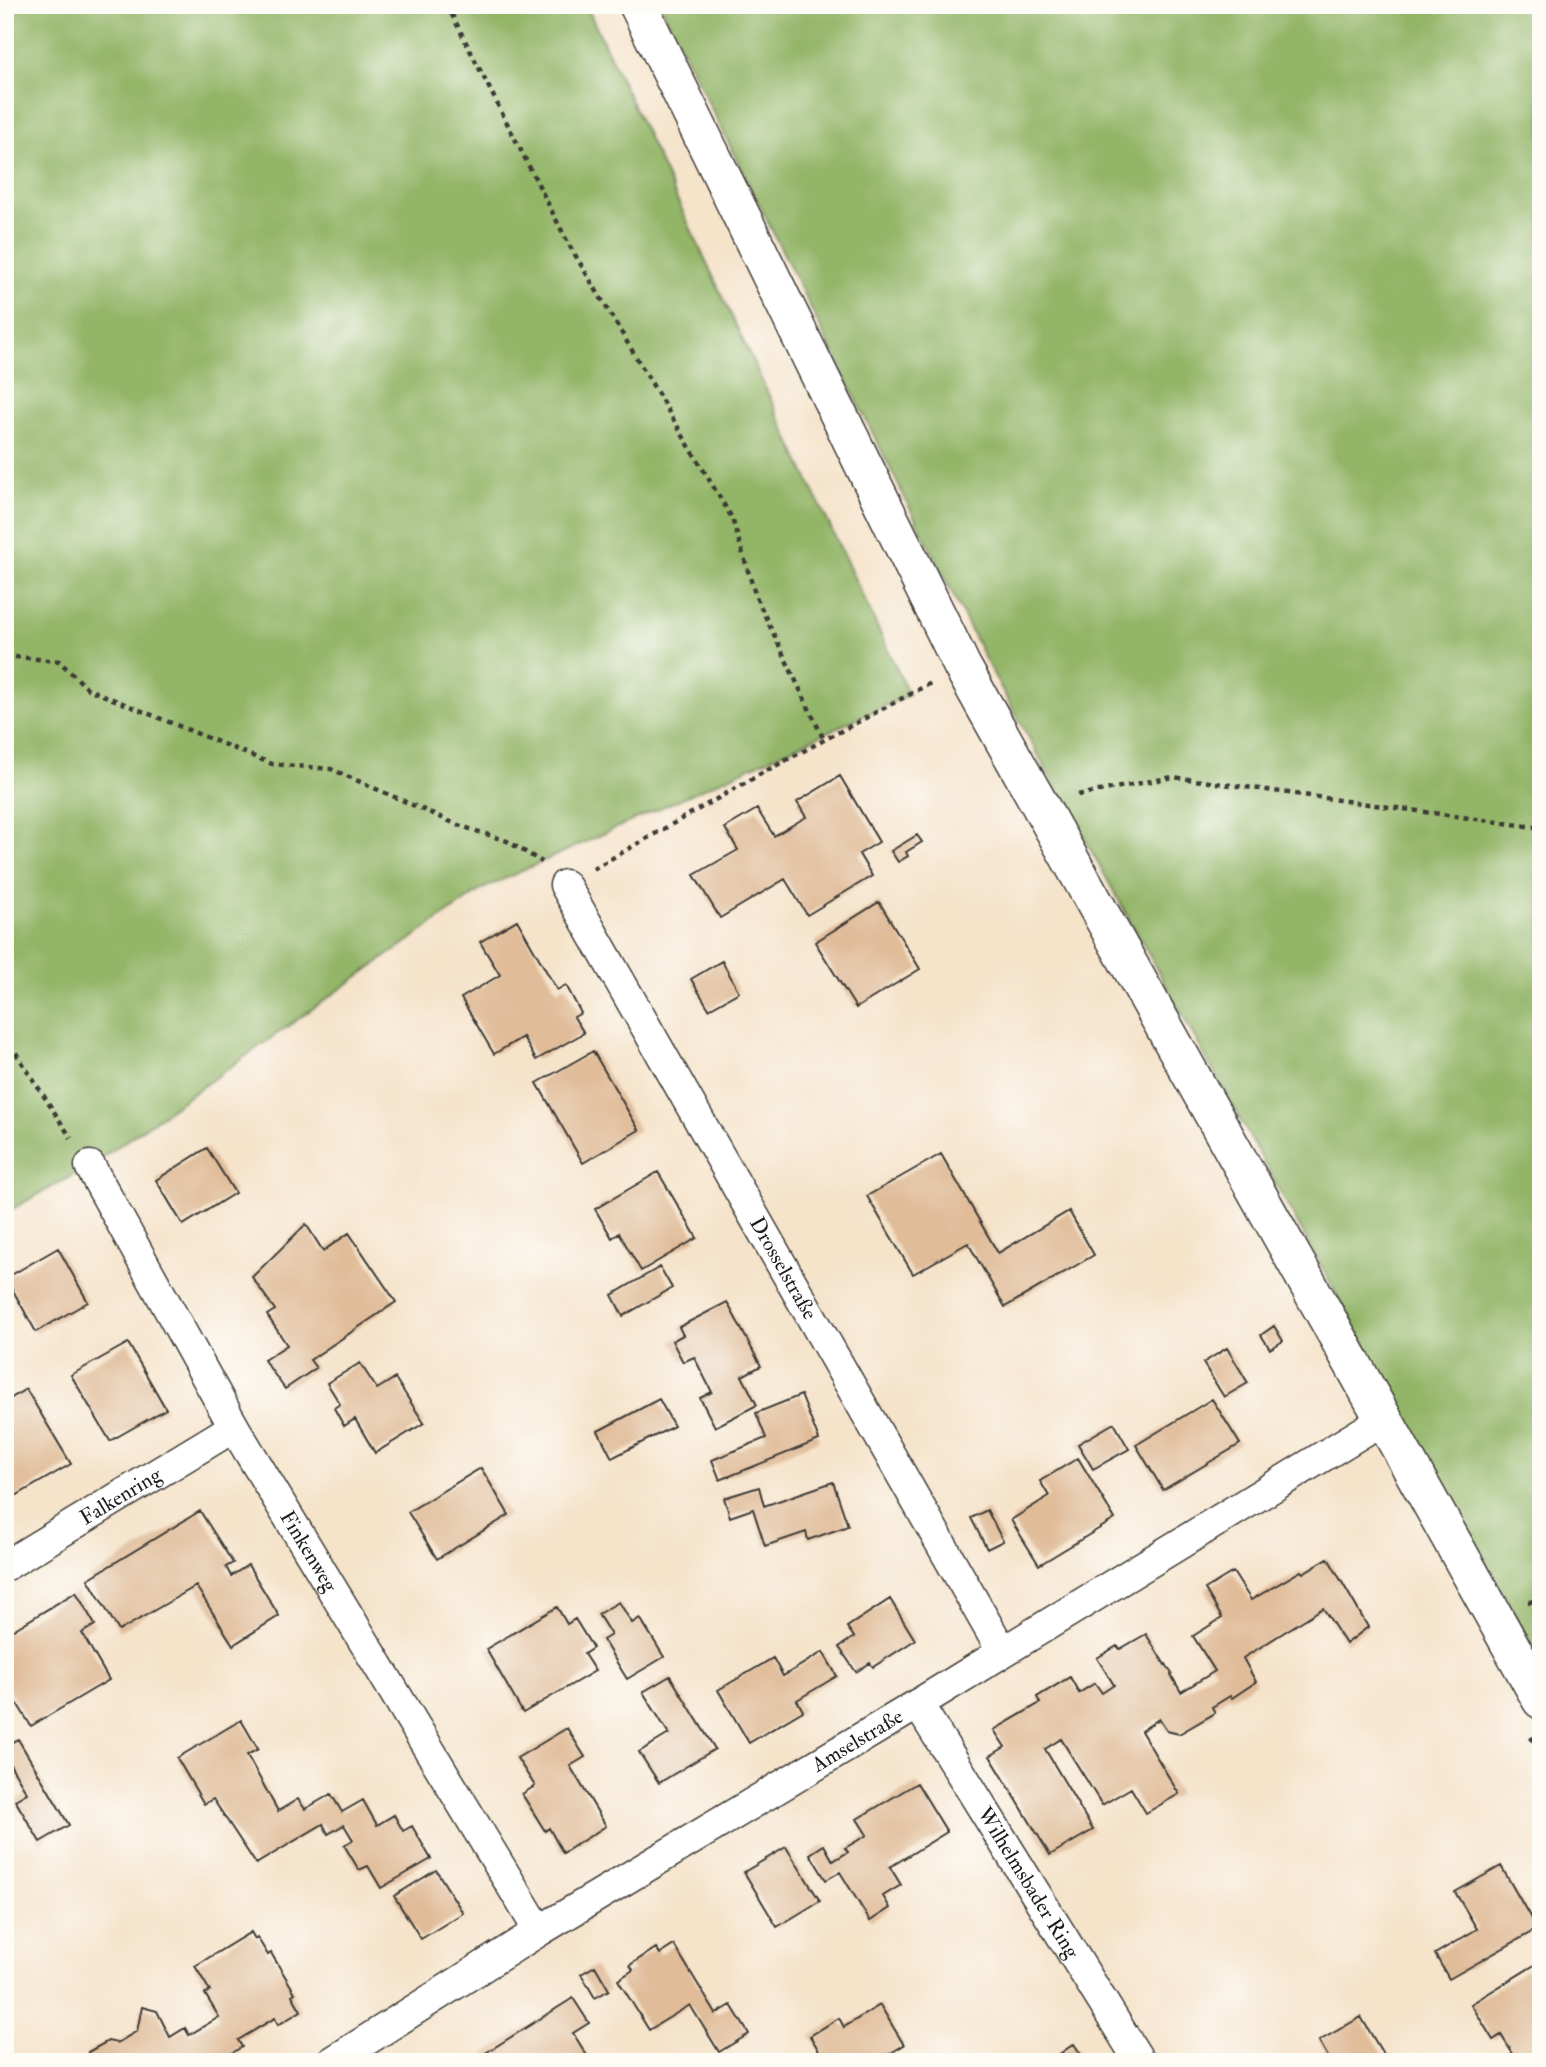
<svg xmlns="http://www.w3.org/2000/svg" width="1546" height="2067" font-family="'IM FELL Double Pica',serif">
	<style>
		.forest { fill: #93b568; stroke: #586842; stroke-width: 2 }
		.building { fill: #e0bc99 }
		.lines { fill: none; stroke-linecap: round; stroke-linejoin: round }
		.minor-casing { stroke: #3d3a36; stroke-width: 33 }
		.tertiary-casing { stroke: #3d3a36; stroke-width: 40 }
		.path { stroke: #3d3a36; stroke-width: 4.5; stroke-dasharray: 5 5; stroke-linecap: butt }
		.minor { stroke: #fff; stroke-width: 30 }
		.tertiary { stroke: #fff; stroke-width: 37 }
		.labels { text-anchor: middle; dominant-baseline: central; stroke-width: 7; stroke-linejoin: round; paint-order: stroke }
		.street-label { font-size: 21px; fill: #1c1c1c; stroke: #fdfcf7 }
	</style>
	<rect width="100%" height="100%" fill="#fdfcf7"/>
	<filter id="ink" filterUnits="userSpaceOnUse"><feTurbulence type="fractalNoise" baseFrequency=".0143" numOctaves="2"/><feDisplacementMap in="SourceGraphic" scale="14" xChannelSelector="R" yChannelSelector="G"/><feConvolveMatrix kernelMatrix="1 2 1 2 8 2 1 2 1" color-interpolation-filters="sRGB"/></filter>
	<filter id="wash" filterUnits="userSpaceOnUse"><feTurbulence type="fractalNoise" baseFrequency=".00686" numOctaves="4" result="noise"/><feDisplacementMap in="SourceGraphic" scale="28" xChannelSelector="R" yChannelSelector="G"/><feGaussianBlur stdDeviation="1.57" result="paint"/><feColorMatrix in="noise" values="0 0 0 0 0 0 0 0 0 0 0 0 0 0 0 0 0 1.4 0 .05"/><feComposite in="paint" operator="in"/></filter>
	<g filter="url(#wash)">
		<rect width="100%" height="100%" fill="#f5e3ca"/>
		<path class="forest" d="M5,5H586L909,695L482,889L90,1166L5,1213Z
			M660,5H1541V1663L984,657Z"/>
		<g id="blocks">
			<path class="building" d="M840,776L879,842L859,854L872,876L807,915L785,879L720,918L694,875L738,850L725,828L757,809L774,836L806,817L797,802Z
				M917,835L922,842L906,852L908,856L898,862L891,851Z
				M879,902L920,969L856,1008L815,942Z
				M517,920L557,990L566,985L581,1013L574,1017L584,1033L536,1060L523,1037L494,1054L461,998L500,975L480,942Z
				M722,961L739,992L709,1009L691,979Z
				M593,1051L639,1130L583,1163L537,1083Z
				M207,1148L235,1193L183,1225L156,1180Z
				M941,1154L998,1253L1069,1211L1094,1255L1005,1307L968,1243L913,1274L867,1196Z
				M658,1172L697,1238L641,1271L619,1233L612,1238L595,1209Z
				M306,1224L323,1251L349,1233L396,1302L310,1360L316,1368L285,1389L264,1360L287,1345L267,1315L275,1310L252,1277Z
				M58,1248L88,1302L36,1332L6,1278Z
				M660,1267L672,1288L623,1316L612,1295Z
				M727,1302L761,1366L742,1376L757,1405L715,1427L700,1398L712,1392L694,1357L683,1362L672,1341L683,1335L679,1327Z
				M1274,1326L1283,1341L1270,1349L1261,1335Z
				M128,1343L166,1409L110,1441L71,1375Z
				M1227,1348L1248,1383L1224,1397L1203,1363Z
				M360,1363L377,1389L395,1378L424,1423L375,1453L355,1419L344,1426L334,1408L340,1404L327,1383Z
				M26,1389L71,1464L5,1502V1437L8,1435L5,1429V1402Z
				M801,1395L819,1440L720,1480L712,1460L766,1438L756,1413Z
				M659,1399L674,1426L612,1458L598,1431Z
				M1212,1399L1240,1444L1163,1490L1136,1445Z
				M1114,1423L1129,1449L1093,1469L1078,1444Z
				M1078,1458L1115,1519L1039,1565L1011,1520L1049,1496L1040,1481Z
				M481,1468L509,1515L437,1559L408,1512Z
				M833,1482L848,1526L808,1540L806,1532L765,1546L753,1509L730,1517L724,1498L759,1487L764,1506Z
				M987,1510L1003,1541L987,1549L971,1518Z
				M200,1511L233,1563L226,1567L231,1576L248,1565L279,1616L233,1645L196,1586L119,1631L88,1579Z
				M1328,1558L1368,1627L1346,1644L1323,1608L1243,1658L1256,1682L1232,1698L1230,1696L1212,1707L1215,1713L1179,1734L1167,1731L1159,1719L1141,1731L1179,1794L1146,1813L1131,1788L1102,1805L1061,1739L1045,1749L1093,1830L1050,1855L990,1756L1005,1747L994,1730L1040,1703L1037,1697L1070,1677L1079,1693L1095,1683L1102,1693L1114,1685L1097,1658L1117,1646L1120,1649L1146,1634L1165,1665L1166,1664L1172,1674L1171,1675L1181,1692L1215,1671L1193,1636L1222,1618L1205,1589L1233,1572L1251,1600L1301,1571L1303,1573Z
				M76,1592L95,1625L82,1633L109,1680L31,1726L5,1684V1635Z
				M890,1599L915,1640L873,1667L870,1663L856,1672L839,1647L854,1637L847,1627Z
				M619,1602L632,1623L640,1618L664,1657L627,1679L603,1640L611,1635L598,1614Z
				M557,1607L567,1624L575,1619L593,1648L584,1654L595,1671L523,1713L486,1649Z
				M823,1652L837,1676L797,1700L803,1711L749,1743L718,1690L773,1658L783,1676Z
				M670,1676L715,1749L659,1783L639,1752L669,1734L643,1692Z
				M241,1720L258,1749L247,1755L278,1811L298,1799L305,1809L331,1794L342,1812L363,1800L377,1825L394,1815L403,1831L412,1826L431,1859L381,1888L368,1866L359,1870L344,1845L353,1840L344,1825L328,1834L323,1824L256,1864L213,1799L204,1804L177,1758Z
				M567,1728L585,1757L570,1766L606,1826L563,1853L549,1828L545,1831L522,1794L535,1786L517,1758Z
				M5,1738L9,1744L18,1739L69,1825L40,1842L15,1800L27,1793L5,1756Z
				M917,1783L947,1832L890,1867L901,1885L883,1896L890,1908L870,1921L840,1872L826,1880L810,1854L824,1845L833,1861L848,1852L845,1848L867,1835L857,1819Z
				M786,1847L820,1901L777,1927L744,1872Z
				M1501,1866L1537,1929L1449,1979L1435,1954L1477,1929L1455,1892Z
				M436,1870L463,1913L421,1939L394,1896Z
				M251,1932L255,1939L257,1937L268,1955L271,1953L295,1993L292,1995L301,2011L278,2025L275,2018L238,2040L242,2047L217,2062H86L88,2052L108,2041L117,2043L137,2031L142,2007L157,2011L170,2037L185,2028L189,2035L219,2017L205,1994L210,1991L195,1966Z
				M674,1945L716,2014L731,2005L749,2034L719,2052L690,2005L649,2030L618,1980L633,1970L630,1965L656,1948L660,1954Z
				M1536,1964L1541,1971V2060L1518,2062L1501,2035L1493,2040L1471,2004Z
				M595,1966L609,1990L595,1998L581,1974Z
				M573,1998L589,2023L573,2033L591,2062H489L484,2054Z
				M880,2005L904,2045L876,2062H826L810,2036L839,2018L844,2027Z
				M1361,2017L1386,2059L1381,2062H1331L1319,2041Z
				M1074,2044L1086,2062H1048Z"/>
		</g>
	</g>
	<g filter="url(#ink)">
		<use href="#blocks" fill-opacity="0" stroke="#3d3a36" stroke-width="2"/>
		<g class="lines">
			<g class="minor-casing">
				<g id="minor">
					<path id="s1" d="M565,885L1002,1651"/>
					<path id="s2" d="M90,1166L234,1427L539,1931"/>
					<path id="s3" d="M5,1566L234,1427"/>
					<path id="s4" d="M918,1704L1140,2062"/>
					<path id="s5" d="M332,2062L539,1931L918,1704L1384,1419"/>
				</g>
			</g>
			<g class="tertiary-casing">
				<path id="tertiary" d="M638,5L962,666L1541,1700"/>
			</g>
			<path class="path" d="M447,5L568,243L732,518L756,597L824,740
				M5,656L59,661L88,689L272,764L331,769L458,825L507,841L542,862
				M1078,795L1173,777L1541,828
				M593,869L764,772L931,683
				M5,1036L71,1138
				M1528,1602L1541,1601
				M1531,1737L1541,1754"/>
			<use href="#minor" class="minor"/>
			<use href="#tertiary" class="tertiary"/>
		</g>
	</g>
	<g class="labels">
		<g class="street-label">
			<text stroke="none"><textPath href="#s1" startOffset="441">Drosselstraße</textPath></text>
			<text stroke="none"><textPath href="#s3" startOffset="135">Falkenring</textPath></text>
			<text stroke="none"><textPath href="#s2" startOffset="443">Finkenweg</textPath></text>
			<text stroke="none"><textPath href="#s5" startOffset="616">Amselstraße</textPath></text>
			<text stroke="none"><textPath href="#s4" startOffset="210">Wilhelmsbader Ring</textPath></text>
		</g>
	</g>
	<rect width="1546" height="2067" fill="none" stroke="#fdfcf7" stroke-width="28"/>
</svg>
